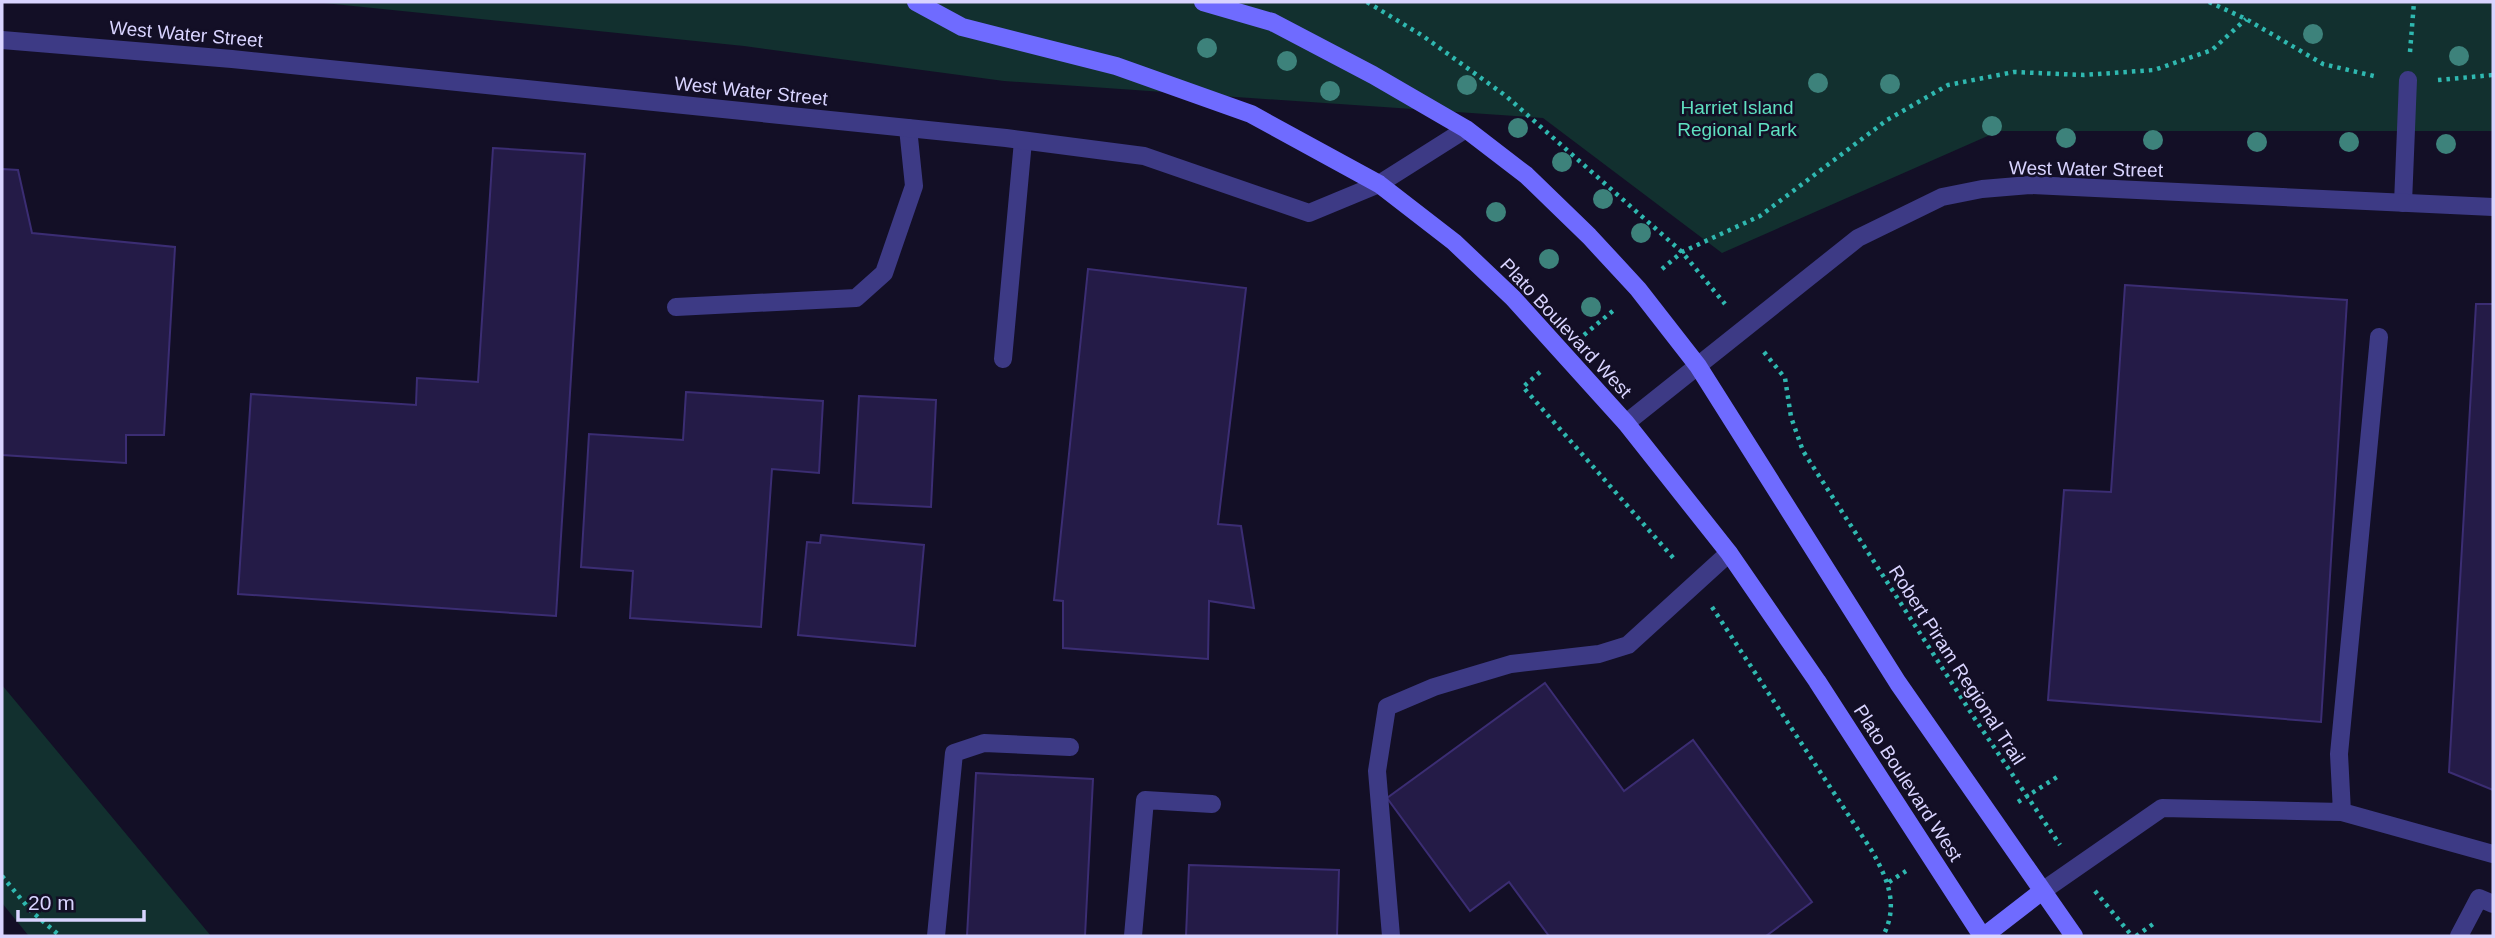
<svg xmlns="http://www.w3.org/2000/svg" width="2495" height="938" font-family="Arial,sans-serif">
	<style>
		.green { fill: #12302f }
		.building { fill: #241b47; stroke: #3b2d73; stroke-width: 2 }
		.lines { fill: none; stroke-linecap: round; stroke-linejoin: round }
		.path { stroke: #2fb8b0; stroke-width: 4.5; stroke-dasharray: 3.5 5; stroke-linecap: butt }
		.lane { stroke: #3d3a85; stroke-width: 18 }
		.street { stroke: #3d3a85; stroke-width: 18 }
		.secondary { stroke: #6f6bff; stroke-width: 18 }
		.tree { fill: #3d827b }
		.labels { text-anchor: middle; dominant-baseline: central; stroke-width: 5; stroke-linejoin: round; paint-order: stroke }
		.street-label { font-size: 19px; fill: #d9d4ff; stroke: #130f26 }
		.park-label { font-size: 19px; fill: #5fe0c0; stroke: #130f26 }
	</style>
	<rect width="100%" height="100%" fill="#130f26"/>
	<path class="green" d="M314,2H2493V131H1999L1722,253L1543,118L1004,81L744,46Z
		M2,685L211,936L28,935L2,903Z"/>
	<path class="building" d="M493,148L585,154L556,616L238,594L251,394L416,405L417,378L478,382Z
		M2,169L18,170L32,233L175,247L164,435H126V463L2,455Z
		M1088,269L1246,288L1218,524L1241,526L1254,608L1209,601L1208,659L1063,648V601L1054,600Z
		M2125,285L2347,300L2321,722L2048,700L2064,490L2111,492Z
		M2476,304H2493V790L2449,772Z
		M686,392L823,401L819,473L772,469L761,627L630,618L633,571L581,567L589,434L683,440Z
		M859,396L936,400L931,507L853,503Z
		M821,535L924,545L915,646L798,635L807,542L820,543Z
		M1545,683L1624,791L1693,740L1812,902L1766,936H1549L1509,882L1470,911L1387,798Z
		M976,773L1093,779L1085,936H967Z
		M1189,865L1339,870L1337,936H1186Z"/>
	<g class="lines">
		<path class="path" d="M1367,2L1423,36L1506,96L1682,252L1725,304
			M2209,2L2246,19L2323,64L2378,77
			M2410,52L2414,2
			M2438,80L2493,75
			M1662,269L1682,252L1760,216L1887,120L1948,85L2014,72L2084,75L2154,70L2212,50L2246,19
			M1584,335L1615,309
			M1764,352L1785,378L1791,417L1803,451L1975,719L2060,845
			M1540,372L1523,387L1676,561
			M1712,607L1872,851C1888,880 1899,905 1883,936
			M2018,802L2057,777
			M2,876L31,911L60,936
			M1889,882L1906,871
			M2095,891L2132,936
			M2136,936L2156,922"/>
		<path class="lane" d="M2403,203L2408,80
			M676,307L856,298L884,273L914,186L908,128
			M1003,359L1023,141
			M2342,812L2493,854
			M2041,892L2162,808L2342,812L2339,754L2379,337
			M936,936L954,753L984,743L1070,747
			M1133,936L1145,800L1212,804
			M1391,936L1377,771L1387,707L1434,687L1511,664L1599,654L1628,645L1729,553
			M2459,936L2479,898L2493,904"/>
		<path class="street" d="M2,40L232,59L1006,138L1144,156L1309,213L1379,184L1466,129
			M1626,423L1858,238L1942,197L1982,189L2030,185L2493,207"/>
		<path class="secondary" d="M916,2L962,27L1116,66L1251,114L1379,184L1454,242L1513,298L1626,423L1729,553L1817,681L1982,936
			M1203,2L1272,22L1373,75L1466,129L1526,175L1589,236L1638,289L1698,366L1898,683L2074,936
			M1984,936L2041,892"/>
	</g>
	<g class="tree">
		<circle cx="2313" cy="34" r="10"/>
		<circle cx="1207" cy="48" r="10"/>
		<circle cx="2459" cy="56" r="10"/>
		<circle cx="1287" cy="61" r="10"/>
		<circle cx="1818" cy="83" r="10"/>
		<circle cx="1890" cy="84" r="10"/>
		<circle cx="1467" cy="85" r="10"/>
		<circle cx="1330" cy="91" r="10"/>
		<circle cx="1992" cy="126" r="10"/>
		<circle cx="1518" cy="128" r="10"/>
		<circle cx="2066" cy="138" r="10"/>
		<circle cx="2153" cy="140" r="10"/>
		<circle cx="2257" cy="142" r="10"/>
		<circle cx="2349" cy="142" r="10"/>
		<circle cx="2446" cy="144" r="10"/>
		<circle cx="1562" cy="162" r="10"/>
		<circle cx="1603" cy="199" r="10"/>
		<circle cx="1496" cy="212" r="10"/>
		<circle cx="1641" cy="233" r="10"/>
		<circle cx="1549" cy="259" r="10"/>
		<circle cx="1591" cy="307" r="10"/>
	</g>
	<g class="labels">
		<g class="street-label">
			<text transform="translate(186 34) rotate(5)">West Water Street</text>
			<text transform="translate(751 91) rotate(6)">West Water Street</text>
			<text transform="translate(2086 169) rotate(1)">West Water Street</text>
			<text transform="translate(1566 328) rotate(47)">Plato Boulevard West</text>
			<text transform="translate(1957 665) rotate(57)">Robert Piram Regional Trail</text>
			<text transform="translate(1908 783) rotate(57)">Plato Boulevard West</text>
		</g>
		<g class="park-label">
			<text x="1737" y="107">Harriet Island<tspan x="1737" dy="22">Regional Park</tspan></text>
		</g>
	</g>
	<rect width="2495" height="938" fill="none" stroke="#d9d4ff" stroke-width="7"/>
	<path d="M18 910v10h126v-10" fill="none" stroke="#d9d4ff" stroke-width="3.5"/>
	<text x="28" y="910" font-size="21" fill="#d9d4ff" stroke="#130f26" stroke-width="5" paint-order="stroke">20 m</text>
</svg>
